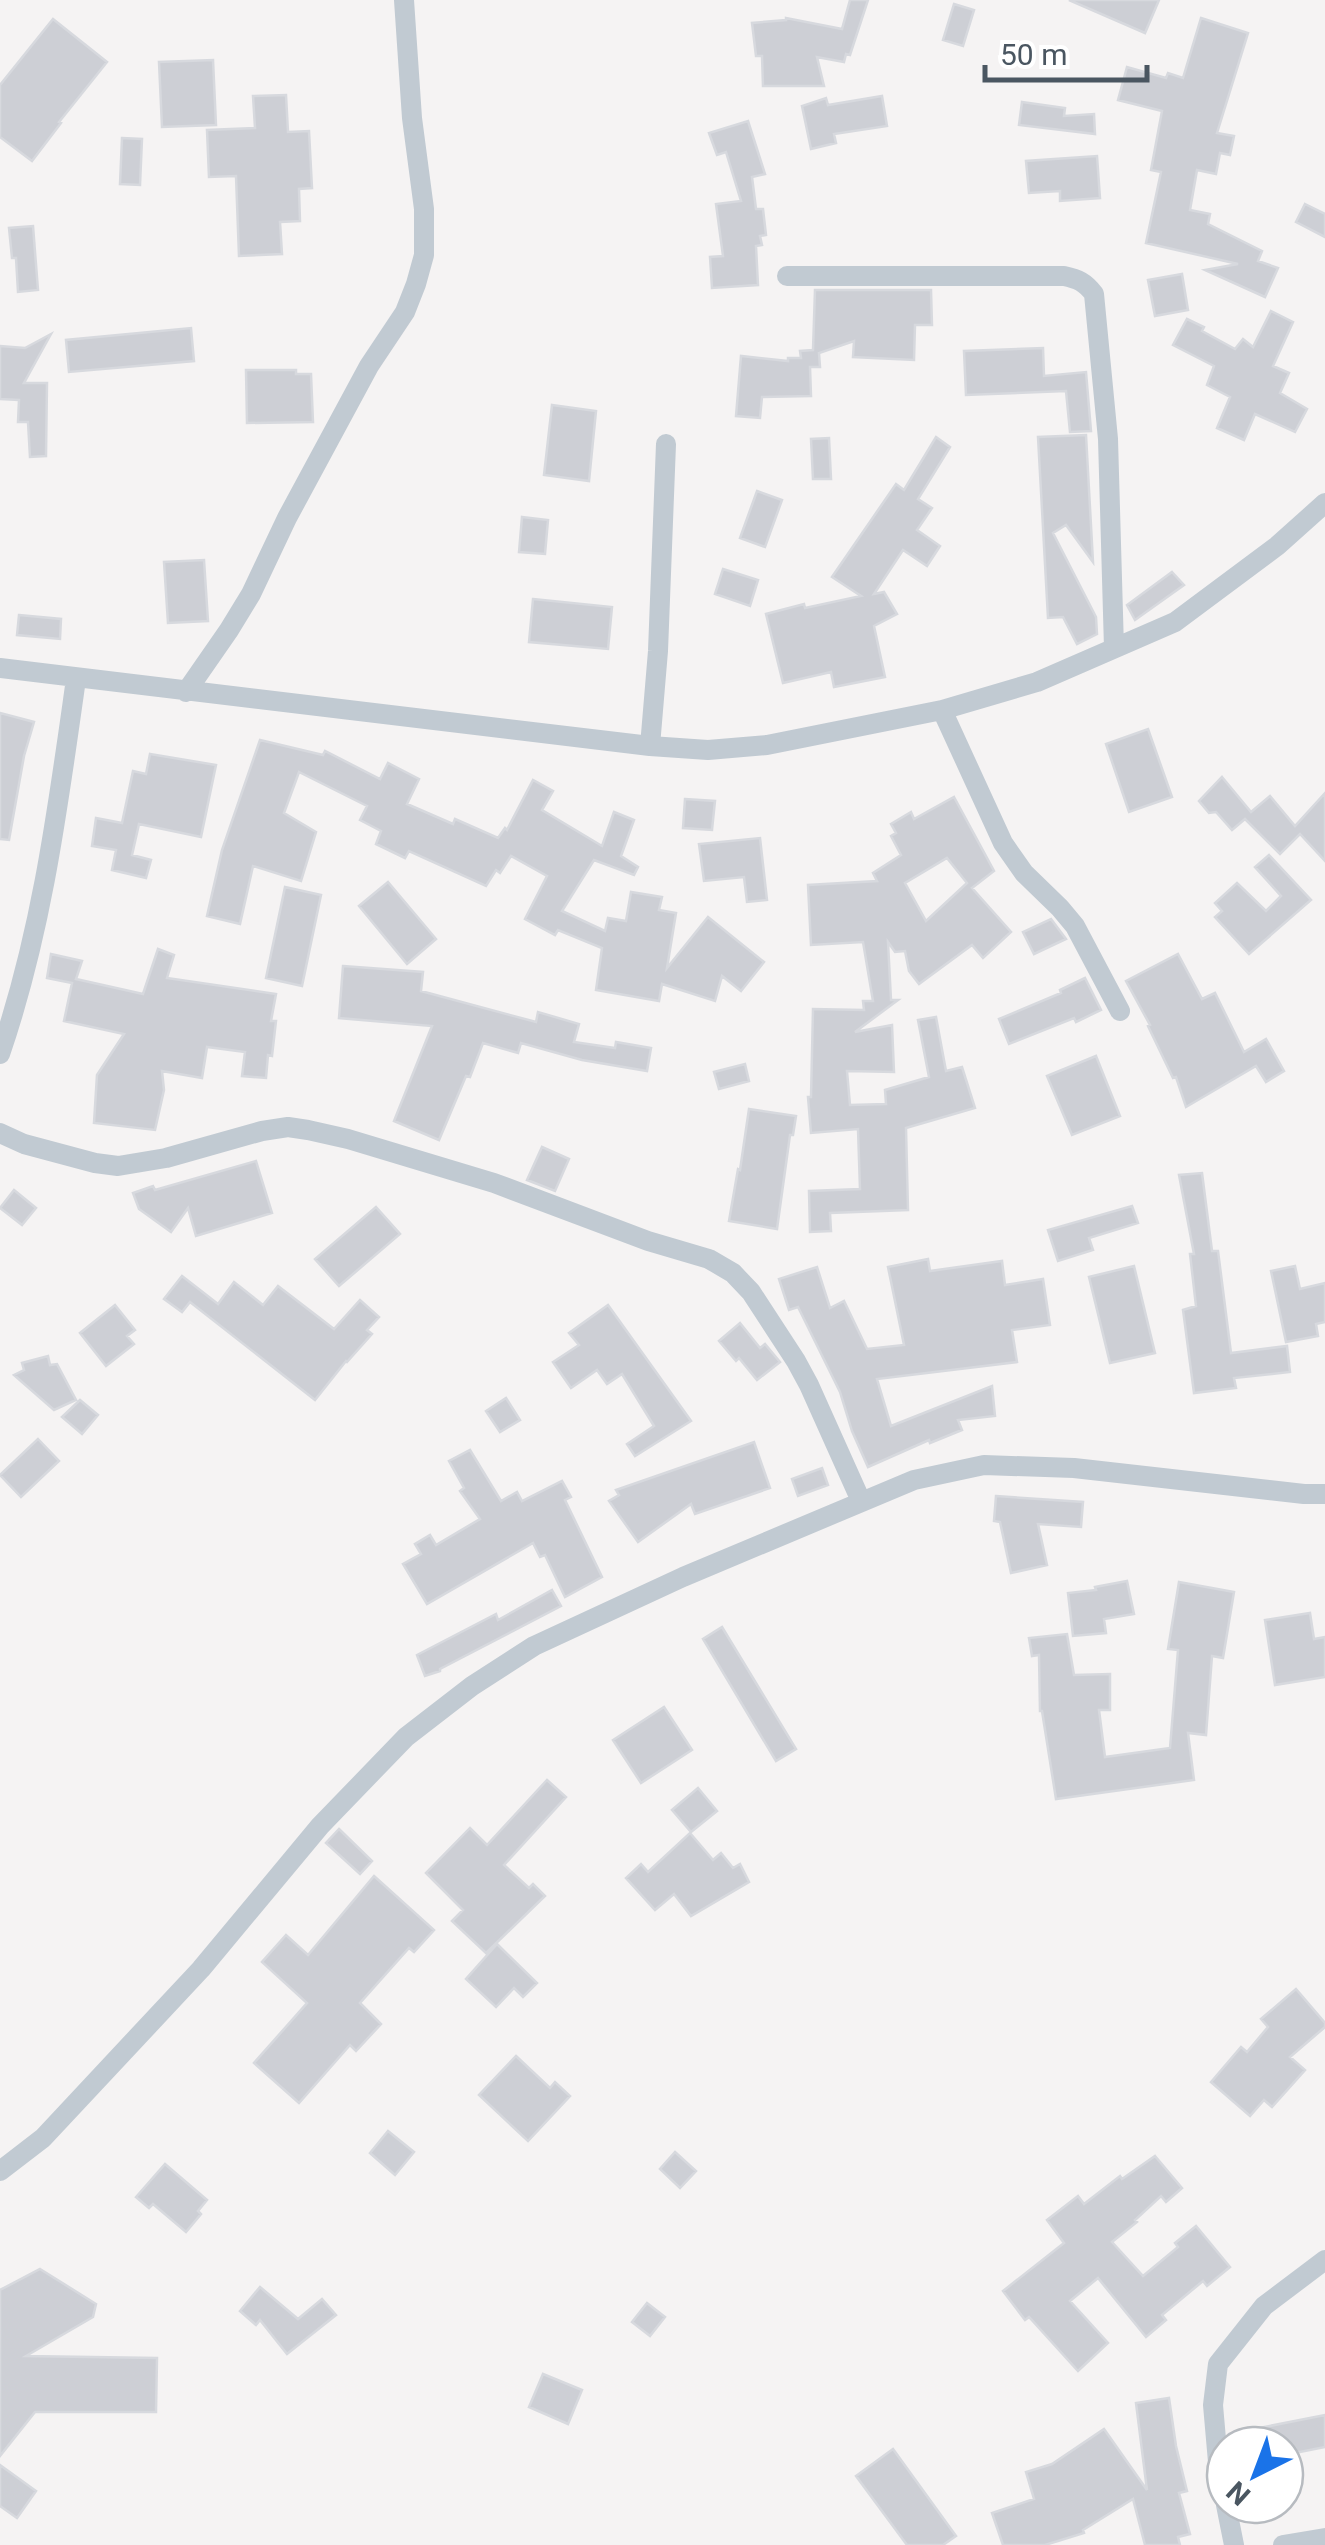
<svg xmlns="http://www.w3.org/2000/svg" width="1325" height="2545" font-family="Roboto,sans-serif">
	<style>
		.building { fill: #cdcfd5; stroke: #d7d9de; stroke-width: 2.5; fill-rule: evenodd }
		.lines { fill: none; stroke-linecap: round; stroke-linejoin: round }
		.minor { stroke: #c1cad2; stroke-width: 20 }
	</style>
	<rect width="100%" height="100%" fill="#f5f3f3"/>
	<path class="building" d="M850,0H868L850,55L846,54L844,62L817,57L824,86H763L762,56H756L752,23L786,20V18L842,29Z
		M1069,0H1159L1145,33Z
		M954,4L974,10L963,46L943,40Z
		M1201,18L1248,33L1217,133L1234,136L1230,155L1220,153L1216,174L1197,170L1190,210L1210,214L1208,224L1262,251L1258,261L1278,268L1265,297L1205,270L1238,264L1146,243L1161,172L1151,170L1162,111L1118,100L1127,67L1166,78L1168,73L1183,78Z
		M53,19L107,62L59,122L61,123L32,161L0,137V85Z
		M213,60L216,125L162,127L159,62Z
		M286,95L288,132L309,131L312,188L299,189L300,221L280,222L282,254L239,256L236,176L209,177L207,130L255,128L253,96Z
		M882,96L887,126L834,134L836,143L811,149L802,106L826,98L828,105Z
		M1022,102L1065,108L1064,116L1094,114L1095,134L1019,125Z
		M748,121L765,174L752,177L756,209H763L766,235L760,236L762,245L756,246L758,285L712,288L710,257L723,256L716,204L741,201L726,152L717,155L709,133Z
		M122,138L142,139L140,185L120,184Z
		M1097,156L1100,198L1060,201V191L1029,193L1026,161Z
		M1305,204L1325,214V237L1296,222Z
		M33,226L38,290L18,292L16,258H12L9,228Z
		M1182,274L1188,310L1155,316L1148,280Z
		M815,290H931L932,325H915L914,360L853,357L854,341L819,353L820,367H810L811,396L762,397L760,418L736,416L741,356L788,361V358H801L800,351L813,350Z
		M1271,311L1293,322L1273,366L1289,373L1280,393L1307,409L1295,432L1255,414L1244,440L1217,428L1230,397L1207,385L1214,366L1173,345L1187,319L1204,327L1202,331L1235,349L1243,339L1253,347Z
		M191,328L194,361L69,372L66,340Z
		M51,334L24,383H47L46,456L30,457L28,422H18L19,400L0,399V346L25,348Z
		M1043,348L1044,376L1086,372L1091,431L1070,432L1066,391L966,395L964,351Z
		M246,370H296V374H311L313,422L247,423Z
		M552,405L596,411L589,481L544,475Z
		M1086,435L1093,562L1066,525L1053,533L1096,617L1097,634L1077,644L1063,617L1048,618L1038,437Z
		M936,437L950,447L918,499L932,508L917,530L940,546L927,566L903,550L874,594L884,592L897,614L874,626L885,677L834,687L831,672L783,683L766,614L804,604L805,608L861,596L832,577L896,484L904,490Z
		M829,438L831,479H813L811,439Z
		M757,491L782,500L765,547L740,538Z
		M522,517L548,520L545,554L519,552Z
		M204,560L208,621L168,623L164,562Z
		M723,569L758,580L750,606L715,594Z
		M1172,572L1184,585L1135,620L1127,605Z
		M533,599L612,607L608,649L529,642Z
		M19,615L61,619L60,639L17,635Z
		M0,713L34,722L24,756L9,840L0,839Z
		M1148,729L1172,797L1129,812L1106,744Z
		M260,740L323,755L325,751L380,779L388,763L419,779L407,804L453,824L455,819L498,838L505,828L507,830L533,780L553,791L542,810L602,846L614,812L634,820L621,856L638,867L634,875L594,860L562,911L605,931L608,918L626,921L631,892L662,897L659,910L676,913L667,968L708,917L764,962L741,991L722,976L715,1001L662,984L659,1001L596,990L602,948L558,930L555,935L525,919L547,876L511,856L500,873L496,870L486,886L409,851L405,858L376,844L381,831L360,820L367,806L299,772L284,813L316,832L301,881L253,866L240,924L207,916L222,850Z
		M150,754L216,765L201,837L139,824L132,855L151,860L146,878L112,870L116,850L92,846L96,818L122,823L133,771L146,774Z
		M1222,777L1251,812L1270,796L1295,826L1325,793V861L1300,834L1280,854L1245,819L1232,830L1216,812L1209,813L1199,801Z
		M954,797L994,871L972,888L1011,932L983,958L972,945L919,984L909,971L905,951L895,952L888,942L891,1000H898L855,1032L892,1025L894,1072L847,1071L850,1105L886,1104L885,1090L929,1077L918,1020L936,1017L946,1071L962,1067L975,1108L906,1128L908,1210L830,1213L831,1231L810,1232L809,1191L860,1189L858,1129L811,1133L808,1097H811L813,1009L864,1010L863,1001H873L863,942L811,945L808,885L877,881L873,873L901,855L891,836L896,833L891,824L911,812L914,819ZM947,858L967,883L926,921L905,883Z
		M685,799L715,801L712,830L683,828Z
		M760,838L767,900L747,902L744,877L704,881L699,844Z
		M1269,855L1311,900L1249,954L1215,917L1222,911L1215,903L1237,883L1266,911L1281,896L1255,867Z
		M388,882L436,939L407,964L359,906Z
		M285,887L321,895L302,986L266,978Z
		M1051,919L1066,939L1034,954L1023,932Z
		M158,949L174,955L167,978L276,994L271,1021H276L272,1056L268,1055L266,1078L242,1076L245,1052L207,1047L202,1078L162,1071L164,1090L155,1130L94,1123L97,1075L124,1034L64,1021L72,983L47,978L51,954L82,961L76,979L143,994Z
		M1178,954L1202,999L1215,993L1244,1052L1266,1039L1284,1071L1266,1082L1256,1066L1186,1107L1176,1077L1173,1078L1148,1026L1150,1025L1126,981Z
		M343,966L423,972L421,991L536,1022L538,1012L579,1024L574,1042L615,1048L616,1042L651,1048L647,1071L582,1060L521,1043L518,1053L483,1043L470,1077L466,1076L439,1140L394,1121L432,1026L339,1018Z
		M1085,978L1101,1010L1076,1022L1074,1018L1009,1044L999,1019L1061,993L1060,990Z
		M1096,1056L1120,1116L1072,1135L1047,1076Z
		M745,1064L749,1081L719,1089L714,1072Z
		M749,1109L796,1116L793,1135H790L777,1229L729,1221L738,1169L740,1170Z
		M542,1147L569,1159L555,1191L527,1180Z
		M256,1161L272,1213L196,1236L188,1208L171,1232L139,1209L133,1193L153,1186L155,1190Z
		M1202,1173L1212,1251H1218L1231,1353L1287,1346L1290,1372L1234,1378L1236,1388L1194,1393L1183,1310L1196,1306L1190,1254H1194L1179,1175Z
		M14,1190L36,1208L22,1225L0,1208Z
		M1132,1206L1138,1223L1089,1238L1093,1250L1058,1261L1048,1230Z
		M376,1207L400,1234L339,1286L315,1259Z
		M928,1259L930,1271L1002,1261L1005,1285L1043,1279L1050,1325L1012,1330L1017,1362L877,1379L891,1426L992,1386L995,1416L958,1420L962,1430L930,1443L929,1440L868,1467L852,1431L840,1392L798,1307L789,1310L779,1279L817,1267L830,1308L844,1301L867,1349L904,1345L888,1267Z
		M1134,1266L1155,1353L1110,1363L1089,1277Z
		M1295,1266L1300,1289L1325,1283V1322L1316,1324L1318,1336L1286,1342L1271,1271Z
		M182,1276L218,1304L234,1282L263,1305L278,1286L334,1329L360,1300L379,1317L367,1330L372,1334L347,1362L346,1361L315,1400L190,1302L182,1312L164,1299Z
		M115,1305L135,1330L127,1336L134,1344L106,1366L80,1333Z
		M608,1305L691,1421L635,1456L627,1444L654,1426L622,1374L607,1384L597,1370L571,1388L553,1362L579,1345L569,1333Z
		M740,1323L760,1348L765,1344L780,1362L757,1380L739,1358L736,1361L719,1341Z
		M48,1356L50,1365L57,1364L76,1400L54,1410L14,1375L24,1370L22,1363Z
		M506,1398L520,1420L500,1432L486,1411Z
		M80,1400L98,1415L82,1434L62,1417Z
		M38,1439L59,1461L21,1497L0,1475Z
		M754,1442L770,1488L695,1514L691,1504L638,1542L609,1501L619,1495L616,1490Z
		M470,1450L501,1501L517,1492L522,1501L562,1481L571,1497L565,1500L602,1577L565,1597L545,1555L540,1557L533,1543L427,1604L403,1564L421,1554L415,1544L430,1535L436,1545L480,1519L460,1491L464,1488L449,1461Z
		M822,1468L828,1485L798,1496L792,1479Z
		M996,1496L1083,1502L1081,1527L1038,1524L1047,1565L1011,1573L1000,1522L994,1521Z
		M1127,1581L1134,1614L1104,1619L1106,1633L1073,1636L1068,1593L1096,1590L1095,1587Z
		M1179,1582L1234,1592L1223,1658L1212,1656L1206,1735L1188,1733L1194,1780L1056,1799L1042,1711H1040L1039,1655L1032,1656L1029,1638L1067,1634L1074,1675L1110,1674V1710H1099L1105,1757L1170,1748L1178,1650L1168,1649Z
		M552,1590L561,1606L440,1669V1671L425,1676L417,1655L496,1614L498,1620Z
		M1310,1613L1314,1639L1325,1637V1677L1275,1685L1265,1620Z
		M722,1627L796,1749L776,1761L703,1639Z
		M664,1707L692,1750L641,1783L613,1740Z
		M547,1780L566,1797L504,1865L529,1888L533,1884L545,1896L486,1953L452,1921L463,1910L426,1873L470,1828L487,1845Z
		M698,1788L717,1811L691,1832L672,1810Z
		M339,1829L372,1861L360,1874L326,1843Z
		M690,1833L713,1860L721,1853L733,1868L740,1864L749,1882L691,1916L674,1894L655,1910L626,1878L641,1864L648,1872Z
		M374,1876L434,1930L414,1952L409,1948L360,2003L381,2024L356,2051L350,2045L299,2103L254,2063L307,2003L262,1962L286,1935L308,1955Z
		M497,1944L537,1983L523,1997L514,1988L496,2007L466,1979Z
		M1296,1989L1325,2023V2027L1290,2057L1305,2070L1272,2107L1264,2100L1250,2116L1211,2082L1241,2047L1247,2052L1268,2027L1261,2019Z
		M516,2056L550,2088L555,2082L570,2096L528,2141L479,2095Z
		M388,2131L414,2152L395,2175L370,2153Z
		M675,2152L696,2171L680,2188L660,2169Z
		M1155,2156L1182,2188L1166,2202L1161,2196L1135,2220L1137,2222L1112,2242L1143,2276L1178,2247L1175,2243L1196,2226L1230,2267L1207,2286L1203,2281L1162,2315L1166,2320L1146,2337L1098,2278L1070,2301L1108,2343L1078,2371L1029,2317L1025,2320L1003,2291L1064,2243L1047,2220L1078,2196L1084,2204L1120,2176L1122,2179Z
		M165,2164L207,2200L198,2211L201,2214L186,2232L153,2204L149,2208L136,2197Z
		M40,2269L96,2304L93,2317L26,2356L157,2358L156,2412H35L0,2456V2290Z
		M260,2287L298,2319L322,2299L336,2315L287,2354L260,2320L256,2325L240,2311Z
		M647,2303L665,2317L650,2336L632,2322Z
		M543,2374L582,2390L568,2424L529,2407Z
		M1169,2398L1176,2446L1187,2491L1179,2493L1190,2534L1178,2537L1180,2545H1145L1133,2499L1083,2530L1084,2533L1045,2545H1003L992,2513L1034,2499L1026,2472L1052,2464L1104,2429L1147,2490L1136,2403Z
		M1325,2415V2447L1285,2455V2445H1230L1229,2434Z
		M893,2449L956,2536L943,2545H907L856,2476Z
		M0,2465L36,2491L17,2518L0,2506Z"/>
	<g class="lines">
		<path class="minor" d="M787,276H1064C1078,279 1085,282 1094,294L1108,439L1114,648
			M0,668L650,746L708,750L767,745L942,710L1037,682L1175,622L1277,546L1325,503
			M186,692L229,630L251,594L287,518L369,366L405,312L416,284L424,255V209L412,118L404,0
			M942,710L1003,843L1024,873L1060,908L1075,926L1120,1011
			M650,746L658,651L666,444
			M0,1054C42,932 58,806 76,679
			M0,1133L24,1144L95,1163L118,1166L166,1158L262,1131L288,1127L308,1130L348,1139L494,1183L648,1241L709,1259L733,1273L751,1292L796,1361L809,1385L861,1501
			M0,2171L43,2138L201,1969L320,1826L406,1737L472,1686L534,1646L683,1577L914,1480L984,1465L1074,1468L1304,1494H1325
			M1225,2498L1218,2462L1213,2405L1218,2364L1264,2306L1325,2260
			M1226,2505L1234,2545
			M1283,2545L1325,2538"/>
	</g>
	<g transform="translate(1255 2475) rotate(222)"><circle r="48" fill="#ffffff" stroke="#b7bbc0" stroke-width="2.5"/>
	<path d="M0-8L18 38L0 25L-18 38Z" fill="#1a73e8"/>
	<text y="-15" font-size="28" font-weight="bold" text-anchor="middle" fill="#4a5661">N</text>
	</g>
	<path d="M985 65v15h162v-15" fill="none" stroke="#4a5661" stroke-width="5"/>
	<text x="1000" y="65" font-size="30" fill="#4a5661" stroke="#ffffff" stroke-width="8" paint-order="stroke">50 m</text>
</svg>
